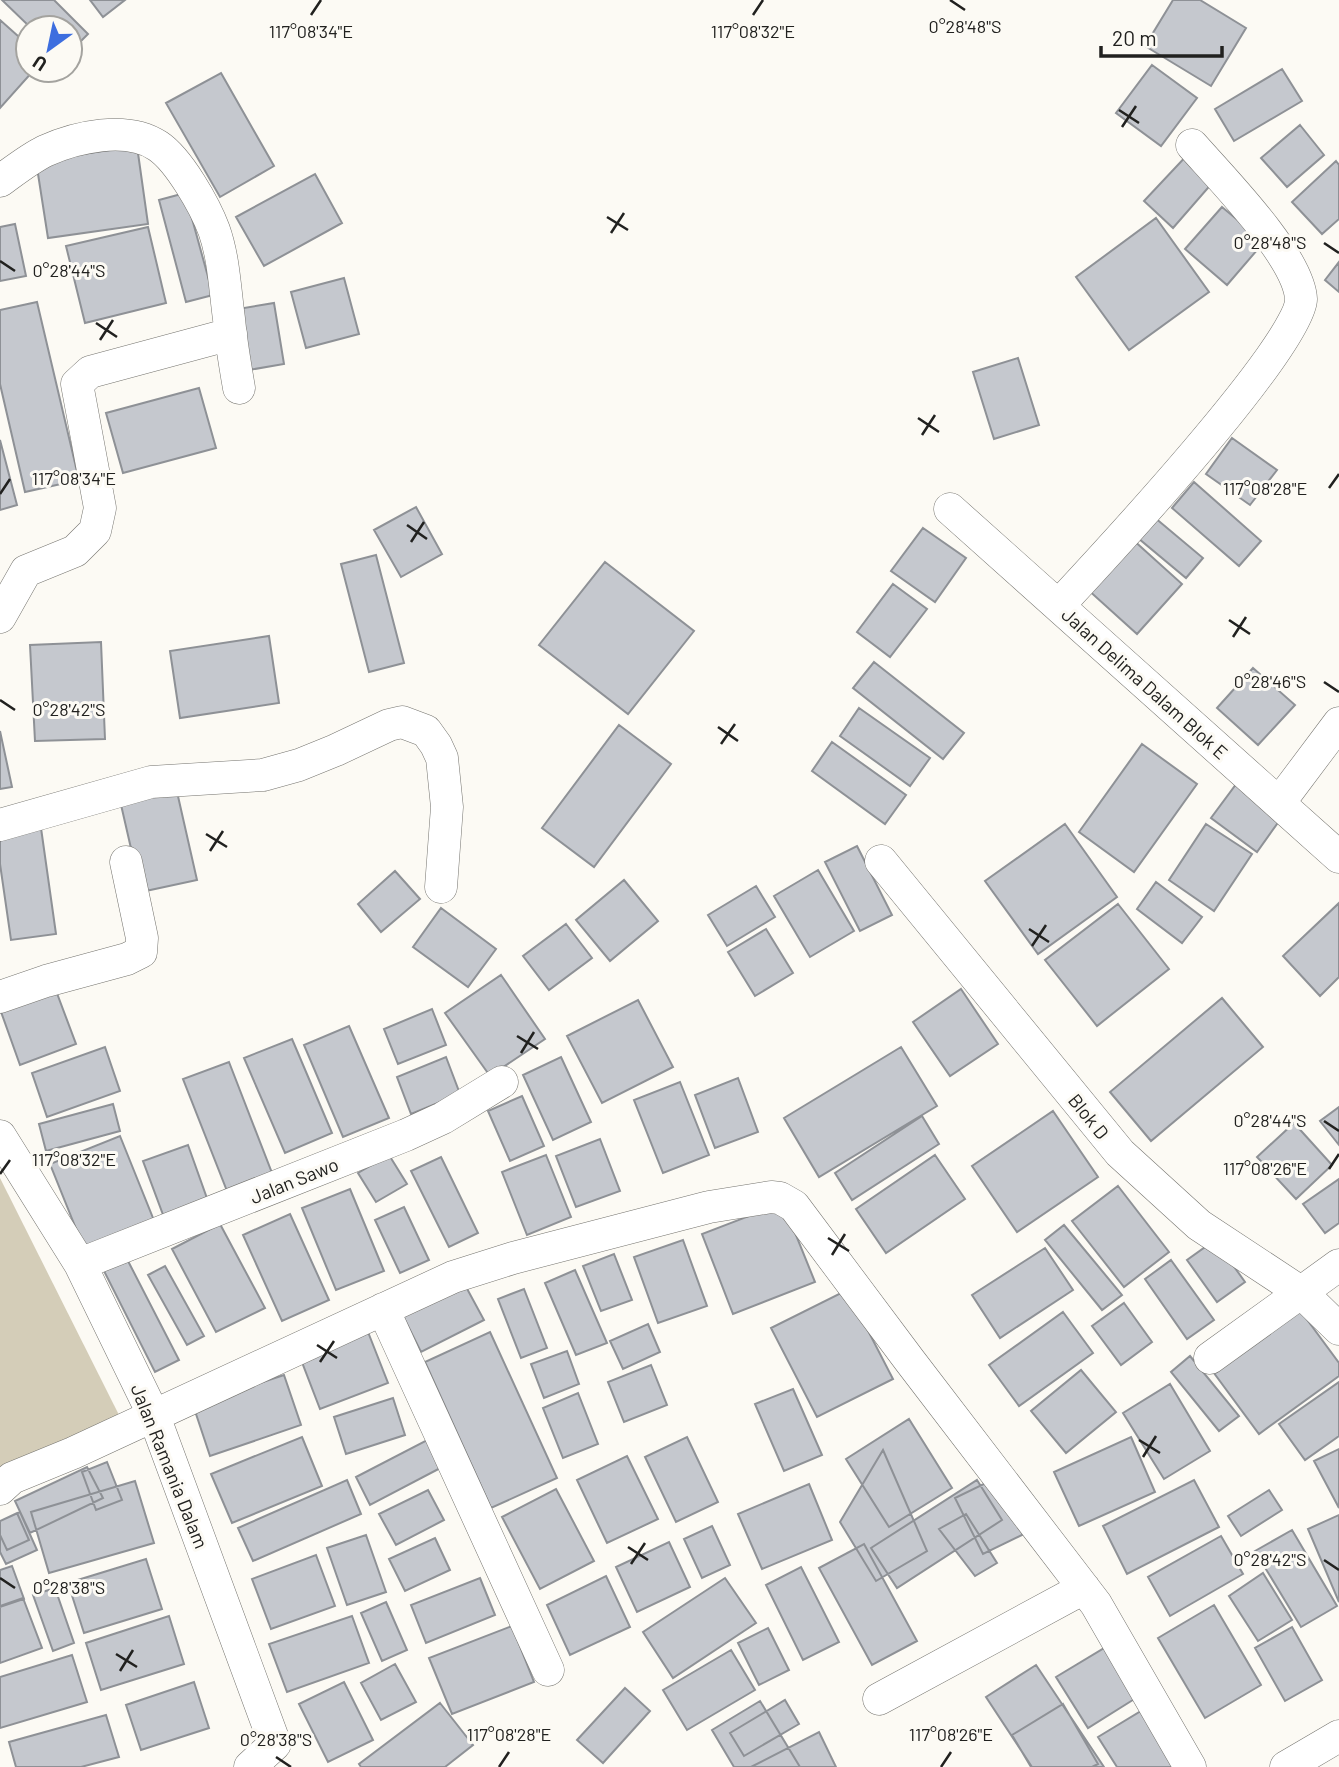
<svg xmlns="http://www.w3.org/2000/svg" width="1339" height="1767" font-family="Barlow,sans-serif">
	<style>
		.green { fill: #d4cdb8 }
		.building { fill: #c5c8ce; stroke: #8e9196; stroke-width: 2 }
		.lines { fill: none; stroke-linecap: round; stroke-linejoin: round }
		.minor-casing { stroke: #75746f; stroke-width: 33 }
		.minor { stroke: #fff; stroke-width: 32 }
		.ticks { fill: none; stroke: #21211f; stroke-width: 2.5 }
		.labels { text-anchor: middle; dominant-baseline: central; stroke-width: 6; stroke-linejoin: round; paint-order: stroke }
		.street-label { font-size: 19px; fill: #21211f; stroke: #fcfaf4 }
		.ticks-label { font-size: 18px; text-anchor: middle; fill: #21211f; stroke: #fcfaf4; stroke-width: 6; stroke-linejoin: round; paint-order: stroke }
	</style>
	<rect width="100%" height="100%" fill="#fcfaf4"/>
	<path class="green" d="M0,1178L119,1415L0,1470Z"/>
	<path class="building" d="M2,0H54L88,34L70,52V28H31Z
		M90,0H125L103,17Z
		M1173,0H1200L1246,28L1211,86L1145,46Z
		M0,20L28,45V70H34L0,108Z
		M1152,65L1197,98L1161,146L1116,113Z
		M1282,69L1302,101L1234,141L1215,109Z
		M221,73L274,166L220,197L166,103Z
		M1300,125L1324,155L1287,187L1261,158Z
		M137,146L148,224L48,238L36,161Z
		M1190,152L1214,181L1173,228L1144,201Z
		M1336,161L1339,165V219L1322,234L1292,202Z
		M315,174L342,223L264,266L236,217Z
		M185,193L213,295L186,302L159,200Z
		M1222,207L1264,242L1227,285L1185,249Z
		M1156,218L1209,292L1129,350L1076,277Z
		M15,224L26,276L0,281V227Z
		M148,227L166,303L85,323L66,246Z
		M1339,262V292L1325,280Z
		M344,278L359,334L306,348L291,292Z
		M37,302L79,480L25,492L0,384V310Z
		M274,303L284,364L243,371L232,310Z
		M1018,358L1039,425L994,439L973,372Z
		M199,388L216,448L123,473L106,413Z
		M1232,438L1277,470L1250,505L1206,474Z
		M0,440L17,505L0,510Z
		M1194,482L1261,541L1239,566L1172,508Z
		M416,507L442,554L401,577L374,530Z
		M1154,517L1203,558L1186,578L1138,538Z
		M923,528L966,558L935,602L891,571Z
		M1131,538L1182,584L1137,634L1086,588Z
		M376,555L404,663L369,672L341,564Z
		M605,562L694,631L628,714L539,645Z
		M893,584L927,609L890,657L857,632Z
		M269,636L279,703L180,718L170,651Z
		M101,642L105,739L35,741L30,645Z
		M874,662L964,733L943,759L853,688Z
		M1253,668L1295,705L1258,745L1217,708Z
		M859,708L930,758L910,786L840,736Z
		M619,725L671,764L594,867L542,828Z
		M0,731L12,787L0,789Z
		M832,742L906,795L885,824L812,771Z
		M1142,744L1197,784L1134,872L1079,832Z
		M175,783L197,880L141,892L119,796Z
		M1237,783L1282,817L1257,852L1211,818Z
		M1065,824L1117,897L1038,954L985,881Z
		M1206,824L1252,854L1214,911L1169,880Z
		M41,828L56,934L11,940L0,864V834Z
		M857,846L892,915L860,931L825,862Z
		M818,870L854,931L810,957L774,896Z
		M395,871L420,899L381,932L358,904Z
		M624,880L658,921L610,961L576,920Z
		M1156,882L1202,917L1182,943L1137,909Z
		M756,886L775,917L727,946L708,915Z
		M1339,903V977L1320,996L1283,956Z
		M1118,904L1169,969L1097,1026L1045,960Z
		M441,908L496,949L468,987L413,947Z
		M566,924L592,958L549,990L523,956Z
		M766,929L793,973L755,996L728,952Z
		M501,975L545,1039L490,1076L445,1013Z
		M55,988L76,1044L20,1065L0,1009Z
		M961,989L998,1044L950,1076L913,1022Z
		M1222,998L1263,1047L1151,1141L1110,1092Z
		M638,1000L673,1067L602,1103L567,1036Z
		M432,1009L446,1045L398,1064L384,1029Z
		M349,1026L389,1118L343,1137L304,1045Z
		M292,1039L332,1133L285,1153L244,1058Z
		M105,1047L120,1091L47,1117L32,1073Z
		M901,1047L937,1106L819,1177L784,1118Z
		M446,1057L460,1094L411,1114L397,1077Z
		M561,1057L591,1122L553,1140L523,1075Z
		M229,1062L272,1173L227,1191L183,1079Z
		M738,1078L758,1132L715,1148L695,1095Z
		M680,1082L709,1155L663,1173L634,1100Z
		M522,1096L544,1146L510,1161L488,1111Z
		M113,1104L120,1131L46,1151L39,1124Z
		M1339,1107V1145L1320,1121Z
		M1053,1111L1098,1177L1017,1232L972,1166Z
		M922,1116L939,1144L852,1200L835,1173Z
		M1294,1123L1332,1165L1296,1199L1257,1157Z
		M120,1136L157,1228L87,1256L50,1164Z
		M600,1139L620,1191L576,1207L556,1156Z
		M188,1145L209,1204L165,1220L143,1161Z
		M389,1155L407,1184L376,1202L358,1173Z
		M546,1155L571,1217L527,1235L502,1172Z
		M935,1155L965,1199L886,1253L856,1209Z
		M441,1157L478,1233L449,1247L411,1171Z
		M1339,1179V1223L1325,1233L1303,1204Z
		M1118,1186L1169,1252L1124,1287L1072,1221Z
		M350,1189L384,1271L336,1290L302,1208Z
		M783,1203L815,1282L733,1314L702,1234Z
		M404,1207L429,1260L400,1273L375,1220Z
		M290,1214L329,1300L282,1321L243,1235Z
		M220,1224L265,1308L216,1332L172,1249Z
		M1064,1225L1122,1295L1102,1310L1045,1240Z
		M683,1240L707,1306L658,1323L634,1257Z
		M1215,1240L1245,1282L1217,1302L1187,1260Z
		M1045,1248L1073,1290L1000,1338L972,1295Z
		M614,1254L632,1300L601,1311L583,1266Z
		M127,1259L179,1360L155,1372L104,1271Z
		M1171,1260L1214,1320L1187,1339L1145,1279Z
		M165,1266L204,1336L187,1345L148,1275Z
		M575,1270L607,1343L576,1355L545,1283Z
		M465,1285L484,1320L421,1352L403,1316Z
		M524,1289L547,1348L521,1358L498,1299Z
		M847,1290L893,1379L817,1417L771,1328Z
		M1124,1303L1152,1342L1121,1365L1092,1326Z
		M1297,1306L1339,1363V1376L1259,1434L1211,1369Z
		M1063,1312L1093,1353L1019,1406L989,1365Z
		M648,1324L660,1352L623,1369L610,1341Z
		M368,1332L388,1383L320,1409L300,1357Z
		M490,1332L557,1478L491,1508L425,1362Z
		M567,1351L579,1384L544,1398L531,1364Z
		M1190,1356L1239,1416L1219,1431L1171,1372Z
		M651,1365L667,1405L624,1422L608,1382Z
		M1081,1370L1116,1412L1066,1453L1031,1411Z
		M284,1375L301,1425L210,1456L193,1405Z
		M1339,1382V1436L1305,1460L1279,1424Z
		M1170,1384L1210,1451L1164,1479L1123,1413Z
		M793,1389L822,1455L784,1471L755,1404Z
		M578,1393L598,1444L563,1458L543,1408Z
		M393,1398L405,1435L346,1454L334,1417Z
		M909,1419L952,1488L889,1527L846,1459Z
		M302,1437L322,1486L232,1523L211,1474Z
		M433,1437L448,1464L370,1505L356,1477Z
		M687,1437L718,1502L676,1522L645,1457Z
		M1131,1437L1155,1492L1079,1526L1054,1472Z
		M1339,1449V1508L1314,1461Z
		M883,1450L927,1551L876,1581L840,1522Z
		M627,1456L658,1519L607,1543L577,1480Z
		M107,1462L122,1500L96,1510L82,1472Z
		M87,1467L103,1498L30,1533L15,1501Z
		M998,1477L1026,1533L983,1554L955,1498Z
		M347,1480L361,1514L253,1561L238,1528Z
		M977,1480L1002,1520L897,1588L871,1548Z
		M1194,1480L1219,1527L1127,1574L1103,1526Z
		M135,1481L154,1543L49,1573L31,1512Z
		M809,1484L832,1540L762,1569L738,1514Z
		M556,1489L594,1561L540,1589L502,1517Z
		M428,1490L444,1520L396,1545L379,1514Z
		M1269,1490L1282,1510L1241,1536L1228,1516Z
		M20,1512L37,1550L6,1564L0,1552V1521Z
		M17,1513L29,1540L7,1550L0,1535V1521Z
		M966,1514L997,1563L975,1576L939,1529Z
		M1339,1515V1602L1308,1529Z
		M712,1526L730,1565L702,1578L684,1539Z
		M1292,1530L1337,1606L1301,1627L1255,1551Z
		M366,1535L386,1592L347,1605L327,1548Z
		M1221,1536L1243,1574L1170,1616L1148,1577Z
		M435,1538L450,1570L405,1591L389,1559Z
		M669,1542L690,1587L637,1612L616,1567Z
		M864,1544L917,1641L872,1665L819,1568Z
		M316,1555L335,1606L271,1629L252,1579Z
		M146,1559L162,1609L84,1633L68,1583Z
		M12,1566L24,1599L0,1607V1570Z
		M801,1567L839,1642L803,1660L766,1585Z
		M1263,1573L1292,1620L1258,1641L1229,1596Z
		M606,1576L630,1627L570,1655L547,1605Z
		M480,1578L495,1615L426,1643L411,1605Z
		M725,1578L756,1623L673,1678L643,1632Z
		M55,1588L74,1643L53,1651L33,1595Z
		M23,1598L42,1648L0,1663V1606Z
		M386,1602L407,1650L382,1661L361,1613Z
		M1214,1605L1261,1685L1205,1718L1158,1638Z
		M169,1616L184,1664L101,1690L86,1643Z
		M352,1616L369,1663L287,1692L269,1644Z
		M512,1626L534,1682L452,1714L429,1658Z
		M1292,1627L1322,1680L1285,1701L1255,1648Z
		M768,1628L789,1670L759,1685L738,1643Z
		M1106,1647L1136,1698L1088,1728L1056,1677Z
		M731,1650L755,1690L687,1730L663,1690Z
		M72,1655L87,1702L0,1728V1677Z
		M395,1664L416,1702L381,1720L361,1683Z
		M1036,1665L1104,1767H1032L986,1697Z
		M194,1682L209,1728L141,1750L126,1705Z
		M344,1682L373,1740L328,1762L299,1704Z
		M625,1688L650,1711L603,1763L577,1740Z
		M785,1700L799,1724L744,1756L730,1733Z
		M760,1701L800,1767H734L712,1730Z
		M440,1703L473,1745L445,1767H361L359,1764Z
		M1063,1704L1098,1764L1092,1767H1031L1012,1735Z
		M1146,1708L1175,1767H1117L1098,1737Z
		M106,1715L119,1757L81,1767H16L9,1742Z
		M819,1732L836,1767H751Z"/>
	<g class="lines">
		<g class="minor-casing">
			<path id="minor" d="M0,181C14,171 29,159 45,151C76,137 127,125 158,146C179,160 205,206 214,230C224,258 225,290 229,319C231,342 235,365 239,388
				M950,509L1339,857
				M1059,605C1099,562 1303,343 1301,299C1299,257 1221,178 1192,145
				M0,617L26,571L75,551L95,531L100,508L77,384L90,372L231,334
				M1279,803L1339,723
				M0,825L151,782L263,775L299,765L336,750L389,725L402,722L426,731L436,745L442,758L447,807L441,887
				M881,861L1120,1153L1199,1225L1302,1293L1339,1329
				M0,997L46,981L127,959L141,952L142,938L126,862
				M0,1136L80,1264L154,1416L275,1744L250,1767
				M80,1264L406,1135L443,1118L502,1082
				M383,1309L548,1670
				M1210,1358L1339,1265
				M0,1489L12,1478L73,1453L453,1277L513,1258L709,1207L771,1197L780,1198L794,1206L910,1361L1096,1604L1190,1767
				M879,1699L1084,1588
				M1286,1767L1339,1736"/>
		</g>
		<use href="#minor" class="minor"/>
	</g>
	<path class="ticks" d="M950,0L965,10M311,15L321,0M753,15L763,0M1119,110L1139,123M1122,127L1136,106M607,217L628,230M611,233L624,213M1324,243L1339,253M0,261L15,271M96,323L117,337M100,340L113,320M918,418L939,432M922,435L935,415M1329,488L1339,474M0,494L10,479M407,525L427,539M411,542L424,522M1229,620L1250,634M1233,637L1246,617M1324,682L1339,692M0,700L15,710M718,727L738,741M721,744L735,724M206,834L227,847M210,851L223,831M1029,929L1049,942M1032,946L1046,925M517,1036L538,1049M521,1053L534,1032M1324,1121L1339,1131M1329,1169L1339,1154M0,1174L10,1160M828,1238L849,1251M832,1255L845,1234M317,1345L337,1358M320,1362L334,1341M1139,1440L1160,1453M1143,1457L1156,1436M628,1547L648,1560M1324,1560L1339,1570M631,1564L645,1543M0,1578L15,1588M116,1654L137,1667M120,1671L133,1650M276,1757L291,1767M499,1767L509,1752M941,1767L951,1752"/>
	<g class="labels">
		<g class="street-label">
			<text transform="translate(1145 683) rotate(42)">Jalan Delima Dalam Blok E</text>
			<text transform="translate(1089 1116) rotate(51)">Blok D</text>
			<text transform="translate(294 1180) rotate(-22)">Jalan Sawo</text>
			<text transform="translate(170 1466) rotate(68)">Jalan Ramania Dalam</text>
		</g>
	</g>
	<g class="ticks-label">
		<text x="965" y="33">0°28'48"S</text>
		<text x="311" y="38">117°08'34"E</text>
		<text x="753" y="38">117°08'32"E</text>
		<text x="1270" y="249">0°28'48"S</text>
		<text x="69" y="277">0°28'44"S</text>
		<text x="74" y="485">117°08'34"E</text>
		<text x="1265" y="495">117°08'28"E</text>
		<text x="1270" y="688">0°28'46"S</text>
		<text x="69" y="716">0°28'42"S</text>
		<text x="1270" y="1127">0°28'44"S</text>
		<text x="74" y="1166">117°08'32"E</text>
		<text x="1265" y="1175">117°08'26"E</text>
		<text x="1270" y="1566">0°28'42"S</text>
		<text x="69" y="1594">0°28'38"S</text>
		<text x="509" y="1741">117°08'28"E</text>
		<text x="951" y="1741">117°08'26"E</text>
		<text x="276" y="1746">0°28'38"S</text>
	</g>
	<g transform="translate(49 49) rotate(213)"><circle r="33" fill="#fcfaf4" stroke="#a4a39f" stroke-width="2"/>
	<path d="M0-5L12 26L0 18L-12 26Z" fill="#3d6edf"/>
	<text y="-10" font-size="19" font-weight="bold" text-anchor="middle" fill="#21211f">U</text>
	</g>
	<path d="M1101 46v10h121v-10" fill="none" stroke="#21211f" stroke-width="3.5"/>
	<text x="1112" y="46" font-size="21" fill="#21211f" stroke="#fcfaf4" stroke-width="5" paint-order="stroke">20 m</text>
</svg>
